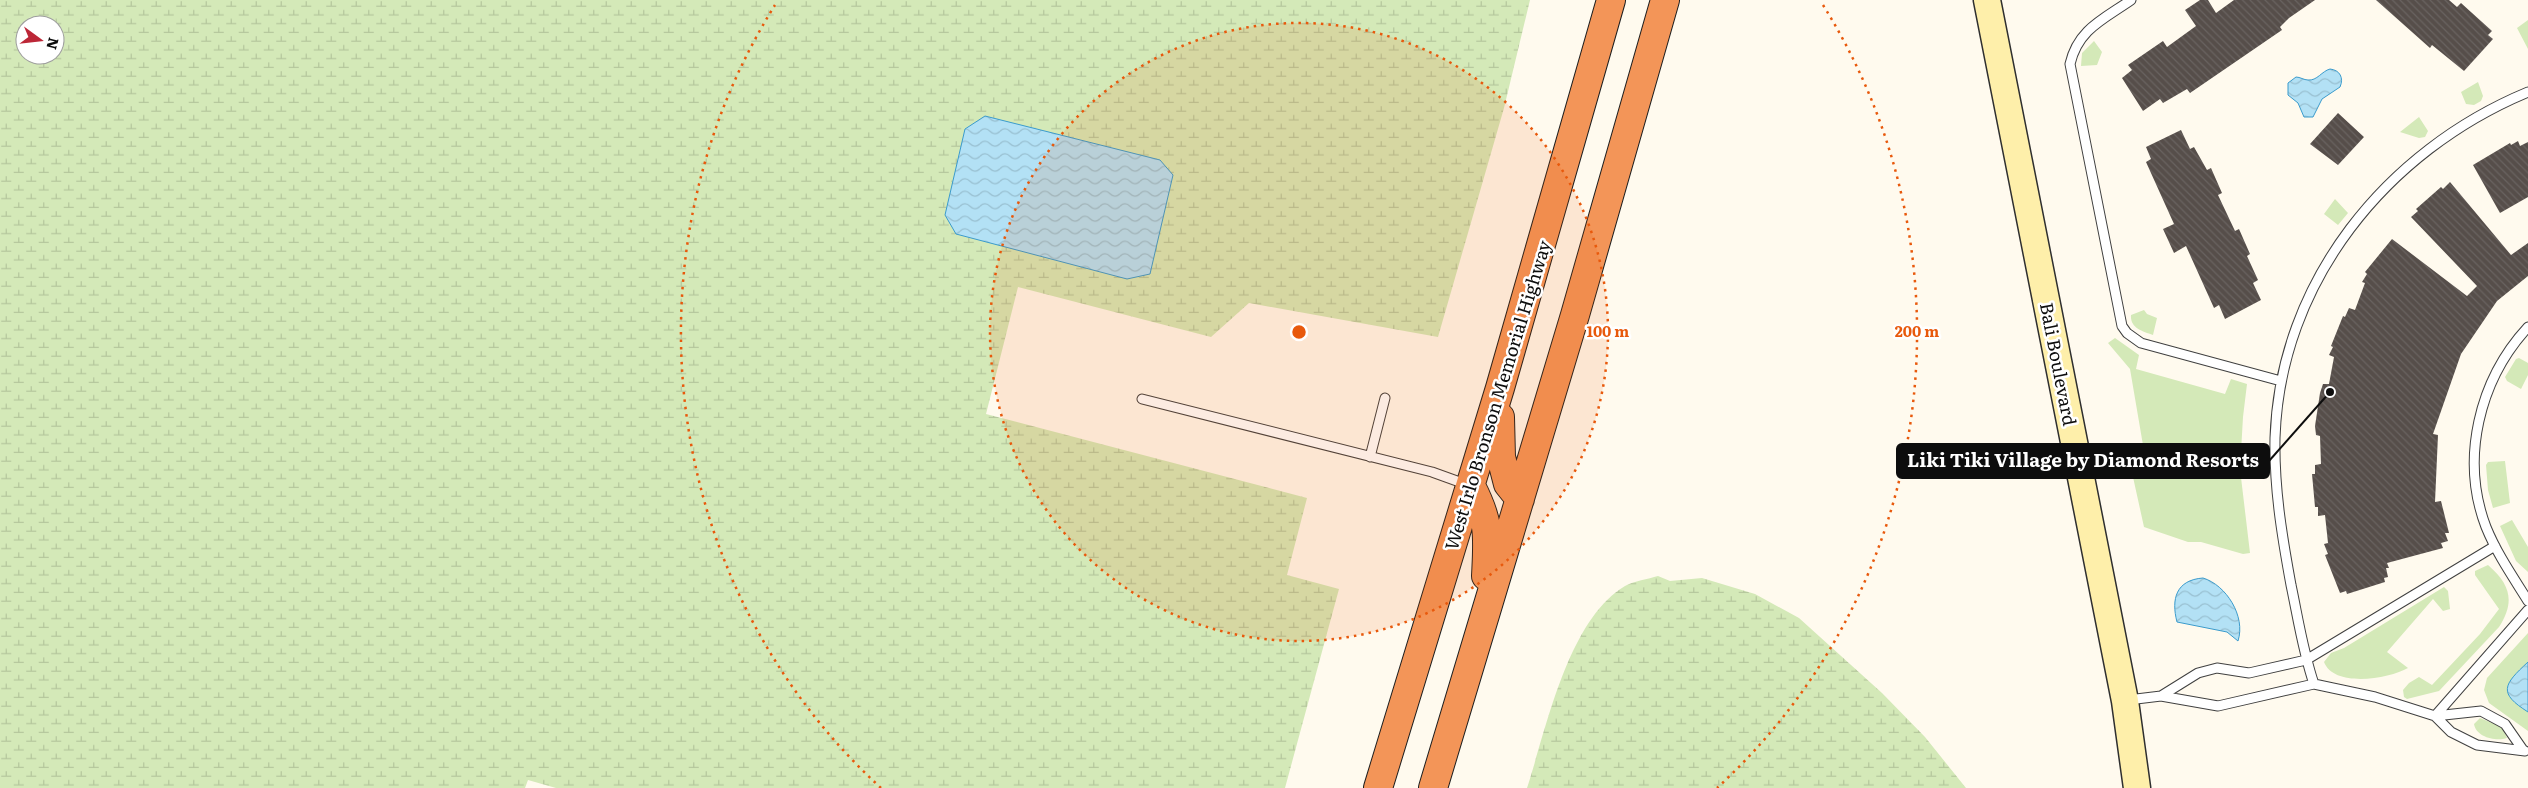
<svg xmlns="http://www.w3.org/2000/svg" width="2528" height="788" font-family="Literata,serif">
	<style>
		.grass { fill: #d4e9b8 }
		.wetland { fill: url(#wetland-marsh); fill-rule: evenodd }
		.water { fill: url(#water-waves); stroke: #3b9bcc }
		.building { fill: url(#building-back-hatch) }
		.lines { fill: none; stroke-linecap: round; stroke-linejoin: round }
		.lane-casing { stroke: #404040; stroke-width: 11 }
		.secondary-casing { stroke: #2f2f2f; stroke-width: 29 }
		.highway-casing { stroke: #1e1e1e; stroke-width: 30 }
		.lane { stroke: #fff; stroke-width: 9 }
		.secondary { stroke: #feefaa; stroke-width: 26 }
		.highway { stroke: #f39558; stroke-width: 28 }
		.ring { fill: none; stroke: #e8590c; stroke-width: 2.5; stroke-dasharray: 2.5 5 }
		.labels { text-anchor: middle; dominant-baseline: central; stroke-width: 5; stroke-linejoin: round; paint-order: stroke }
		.street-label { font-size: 18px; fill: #0d0d0d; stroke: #fff }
		.centre { fill: #e8590c; stroke: #fff; stroke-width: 2.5 }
		.ring-label { font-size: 15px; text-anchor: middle; font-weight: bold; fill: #e8590c; stroke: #fff; stroke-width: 5; stroke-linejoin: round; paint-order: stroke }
		.leader { fill: none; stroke: #0d0d0d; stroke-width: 2 }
		.callout-dot { fill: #0d0d0d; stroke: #fff; stroke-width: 2 }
		.callout { fill: #0d0d0d; stroke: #0d0d0d; stroke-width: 2 }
		.callout-label { font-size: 19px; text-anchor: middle; font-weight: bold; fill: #fff }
	</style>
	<defs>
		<pattern id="wetland-marsh" width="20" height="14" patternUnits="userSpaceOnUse" patternTransform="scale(1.25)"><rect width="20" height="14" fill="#d4e9b8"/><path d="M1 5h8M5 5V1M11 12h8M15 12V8" fill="none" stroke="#b5c79d"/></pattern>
		<pattern id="water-waves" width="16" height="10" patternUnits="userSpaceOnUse" patternTransform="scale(1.25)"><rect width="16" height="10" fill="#b3e1f5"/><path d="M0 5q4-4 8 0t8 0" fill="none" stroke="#99c0d1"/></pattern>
		<pattern id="building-back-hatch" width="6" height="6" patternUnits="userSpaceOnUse" patternTransform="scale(1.25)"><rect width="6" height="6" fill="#564e4a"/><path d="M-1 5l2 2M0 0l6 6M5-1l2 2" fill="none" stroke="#696360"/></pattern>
	</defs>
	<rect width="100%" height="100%" fill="#fffaee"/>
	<path class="grass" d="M2528,20V49L2517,28Z
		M2094,41L2102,52L2097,65L2081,66L2082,53Z
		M2478,82L2483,96L2481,101L2474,105L2466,104L2461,92Z
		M2419,117L2428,131L2425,137L2419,138L2400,132Z
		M2335,199L2348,213L2338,225L2324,214Z
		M2144,310L2147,314L2157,318L2153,335C2142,331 2130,328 2131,315Z
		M2115,338L2139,355L2136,369L2225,394L2231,379L2247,384L2243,417L2240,469L2250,553L2243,554L2201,542H2188L2144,527L2131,468L2144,451L2130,369L2108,343Z
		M2519,358L2528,363V375L2521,389L2507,381L2505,377L2516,359Z
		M2505,461L2510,503L2493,508L2488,490L2486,465L2488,462Z
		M2512,520L2528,547V572L2516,561L2500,526Z
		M2488,565C2511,585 2515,602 2499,627L2439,691L2407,699L2404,697L2403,690L2409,683L2419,677L2432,685L2480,634L2499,609L2475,575V571Z
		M2444,587L2448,591L2450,609L2443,611L2433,599L2387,652L2408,668C2389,679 2334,688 2324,662L2331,653L2344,648Z
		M2528,633V731L2489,703L2484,690L2487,678Z
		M2480,718L2502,727L2507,738C2496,742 2476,737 2474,724Z"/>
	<path class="wetland" d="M0,0H1530L1504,108L1438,337L1249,303L1211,337L1018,287L986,414L1307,498L1287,575L1339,589L1285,788H556L528,780L525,788H0ZM25,25H55V55H25Z
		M1658,576L1670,581L1702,578L1755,594L1799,618L1882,693L1925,737L1966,788H1527C1547,727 1568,620 1625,586C1634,581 1648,579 1658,576Z"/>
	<path class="water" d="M2330,69C2340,70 2344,78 2340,87L2322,99L2313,117H2304L2298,103L2288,95V83L2296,77C2300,77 2304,80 2308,80C2317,81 2322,71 2330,69Z
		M985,116L1160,160L1173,175L1150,274L1127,279L956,234L945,215L965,129Z
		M2203,578C2226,585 2246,616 2238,641L2227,632L2177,622C2171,599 2176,580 2203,578Z
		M2528,662V712C2498,693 2503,685 2528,662Z"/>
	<path class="building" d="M2200,0H2208L2216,13L2234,0H2315L2289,18L2280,27L2282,30L2190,93L2187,89L2163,103L2160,99L2143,111L2122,78L2132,70L2128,65L2163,41L2167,47L2196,26L2185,10Z
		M2376,0H2449L2457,7L2461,3L2492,31L2488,35L2493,39L2464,71L2432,45L2430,48Z
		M2338,113L2364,137L2338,165L2310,144Z
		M2181,130L2190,149L2194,147L2207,170L2211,168L2222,193L2218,195L2235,231L2239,229L2250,254L2247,256L2258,280L2253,283L2261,300L2225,319L2219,305L2214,308L2186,246L2174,253L2163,229L2174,224L2146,162L2151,159L2146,147Z
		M2518,141L2520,146L2528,142V197L2500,213L2473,165L2510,143L2511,145Z
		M2450,182L2511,255L2528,243V276L2497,301L2461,354L2433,434L2438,435L2435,502L2441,501L2449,533H2445L2448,541L2441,543L2443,548L2387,563L2389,568H2386L2388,577L2384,578L2385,582L2347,594L2346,591L2340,593L2325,555L2328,554L2324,544L2328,543L2325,515L2318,516V507H2315L2312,474H2315V465L2321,464L2320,436L2316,435L2315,426L2320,393L2323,384H2329L2334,357L2329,355L2333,347L2331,346L2343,316L2345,317L2349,308L2355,310L2365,283L2362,282L2367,274L2365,272L2392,239L2467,296L2477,286L2411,217L2418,211L2416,209L2441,187L2443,189Z"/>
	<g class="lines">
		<g class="lane-casing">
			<path id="lane" d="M2131,0C2104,19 2078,29 2070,64L2122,326L2127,333L2141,343L2281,381
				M2528,327C2479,380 2460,459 2486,527C2497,554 2513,577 2528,601
				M1142,399L1432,472L1468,485
				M1370,457L1385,398
				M2314,684C2303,652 2298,618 2291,585C2282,536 2274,488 2275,438C2280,282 2386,151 2528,92
				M2161,696L2198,673L2217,668L2249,673L2306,660L2495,546
				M2128,700L2161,696L2218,706L2314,684L2375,697L2435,716L2481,711L2505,724L2523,750
				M2435,716L2528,610
				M2435,716L2451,732L2477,745L2525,751"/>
		</g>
		<g class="secondary-casing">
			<path id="secondary" d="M1987,0L2125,701L2137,788"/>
		</g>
		<g class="highway-casing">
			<path id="highway" d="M1500,417L1501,457L1508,484L1520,499
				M1471,486C1490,523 1488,535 1486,576
				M1378,788L1500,388L1611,0
				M1433,788L1575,315L1665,0"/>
		</g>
		<use href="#lane" class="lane"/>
		<use href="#secondary" class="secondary"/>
		<use href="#highway" class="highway"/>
	</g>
	<circle cx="1299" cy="332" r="309" fill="#e8590c" fill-opacity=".12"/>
	<g class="ring">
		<circle cx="1299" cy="332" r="309"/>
		<path d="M881 788A618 618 0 0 1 775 5M1823 5A618 618 0 0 1 1717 788"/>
	</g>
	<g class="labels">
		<g class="street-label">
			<text transform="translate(2059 364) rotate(79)">Bali Boulevard</text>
			<text transform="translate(1497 395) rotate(-73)">West Irlo Bronson Memorial Highway</text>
		</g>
	</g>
	<circle cx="1299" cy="332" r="8" class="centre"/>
	<g class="ring-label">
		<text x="1608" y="337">100 m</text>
		<text x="1917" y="337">200 m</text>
	</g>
	<path class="leader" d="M2330 392L2269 461"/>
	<circle class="callout-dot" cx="2330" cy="392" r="5"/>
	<rect class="callout" x="1897" y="444" width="372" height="34" rx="5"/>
	<g class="callout-label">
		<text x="2083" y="467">Liki Tiki Village by Diamond Resorts</text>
	</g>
	<g transform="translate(40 40) rotate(105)"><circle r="24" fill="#ffffff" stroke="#9e9e9e"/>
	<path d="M0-4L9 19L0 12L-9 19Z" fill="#bc2737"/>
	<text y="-8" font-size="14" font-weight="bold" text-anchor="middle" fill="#0d0d0d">N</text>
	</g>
</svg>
